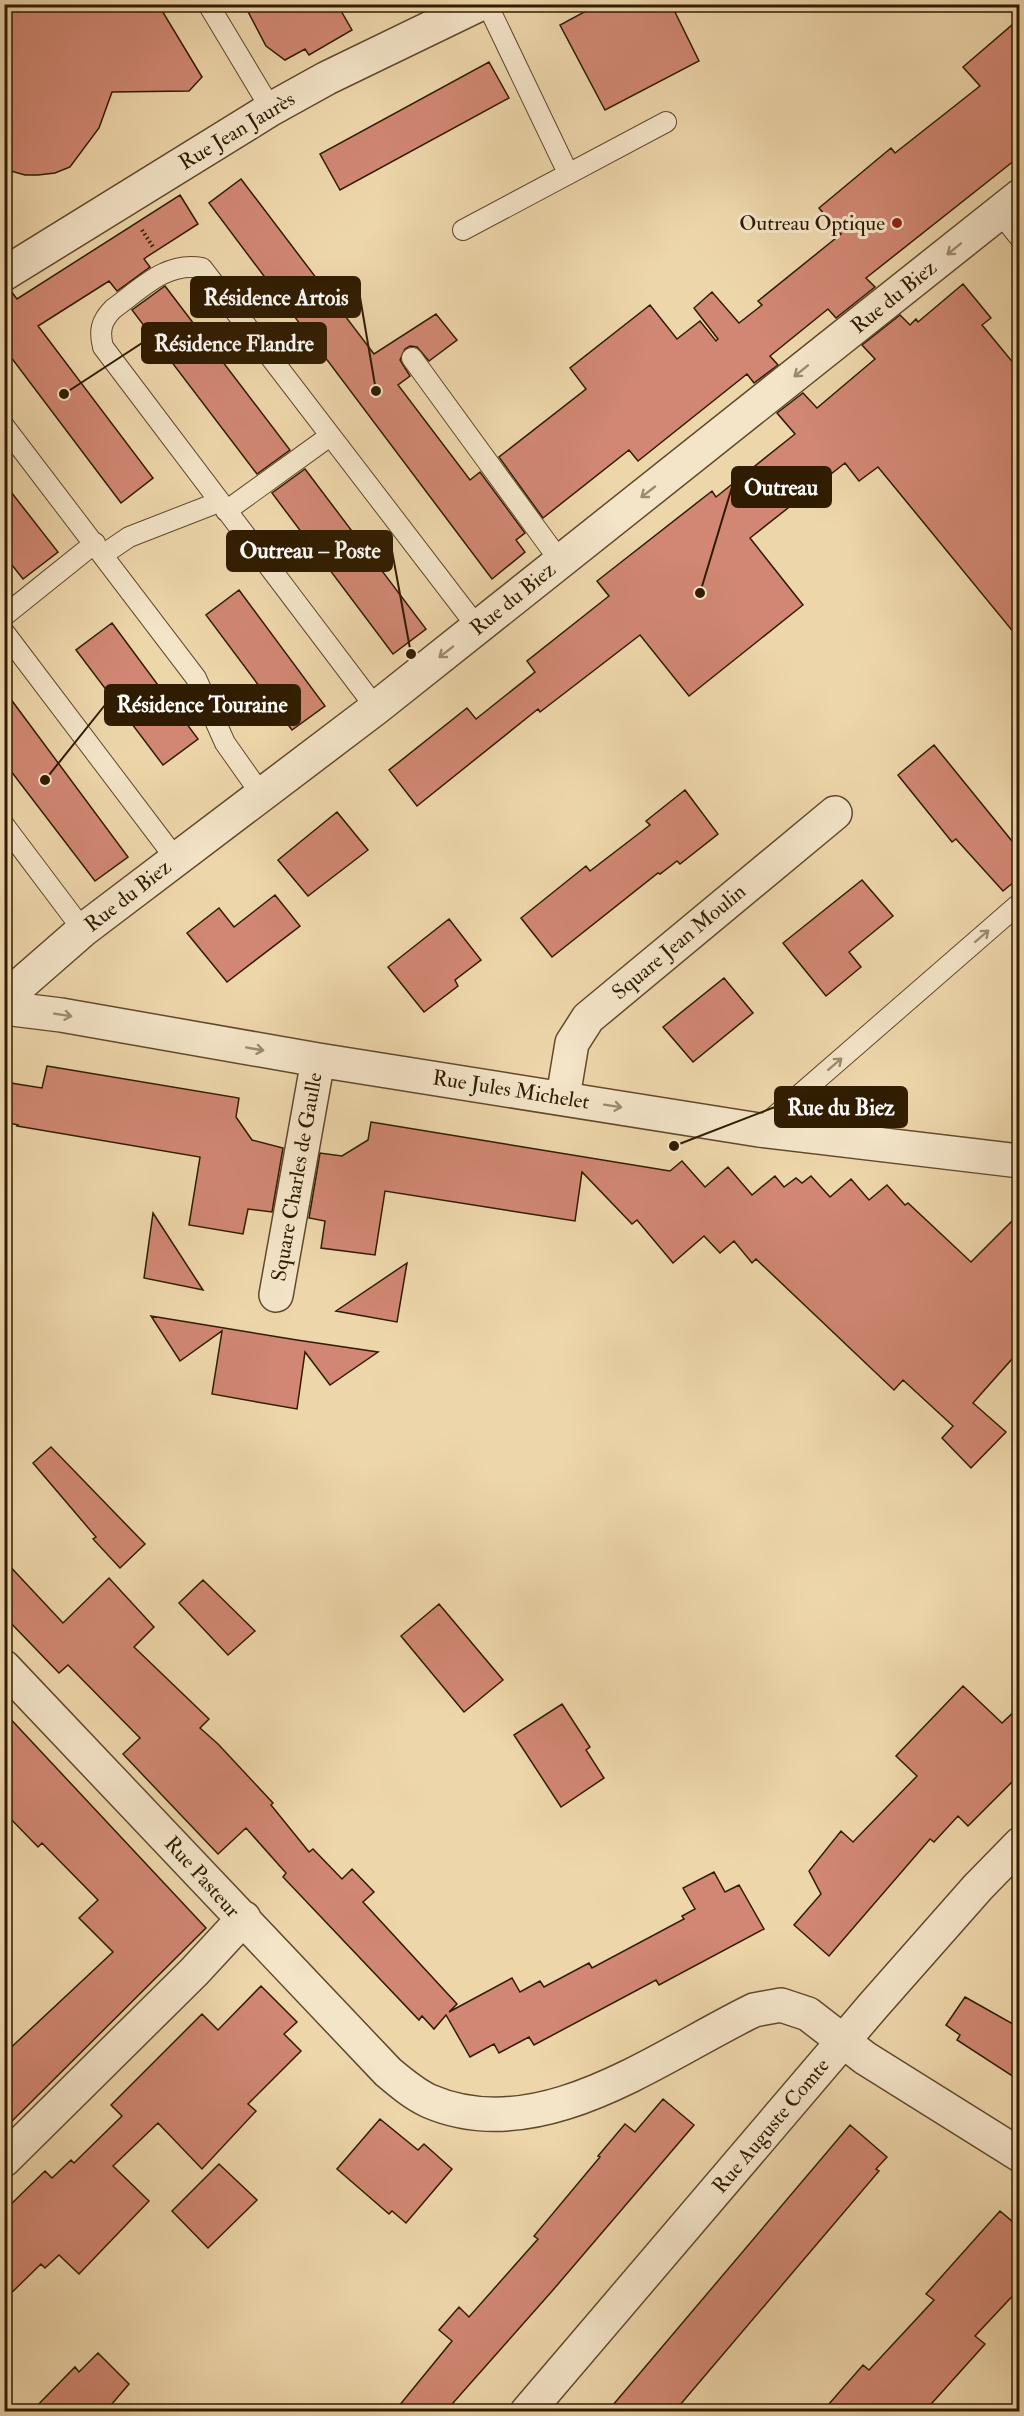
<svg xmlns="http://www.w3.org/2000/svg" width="1024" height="2416" font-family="'IM FELL Double Pica',serif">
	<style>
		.building { fill: #d18773; stroke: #301c00; stroke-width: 1.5 }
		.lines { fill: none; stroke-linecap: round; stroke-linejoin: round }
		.service-casing { stroke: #604a2b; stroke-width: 22 }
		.minor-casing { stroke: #604a2b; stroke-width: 36 }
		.path { stroke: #301c00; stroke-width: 4; stroke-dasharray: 1.5 3; stroke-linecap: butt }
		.service { stroke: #f4e4c8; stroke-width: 20 }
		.minor { stroke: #f4e4c8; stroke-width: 33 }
		.oneway { stroke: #9c8a6e }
		.poi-dot { fill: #8f2418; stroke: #f4e4c8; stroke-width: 2 }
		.labels { text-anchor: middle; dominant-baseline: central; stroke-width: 6; stroke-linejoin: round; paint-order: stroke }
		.street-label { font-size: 21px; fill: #301c00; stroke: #f4e4c8 }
		.poi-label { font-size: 21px; fill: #301c00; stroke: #f4e4c8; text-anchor: end }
		.leader { fill: none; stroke: #301c00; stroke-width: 2 }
		.callout-dot { fill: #301c00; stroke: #f4e4c8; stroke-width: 2 }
		.callout { fill: #301c00; stroke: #301c00; stroke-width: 2 }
		.callout-label { font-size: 22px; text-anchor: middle; font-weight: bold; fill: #fff }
	</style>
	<rect width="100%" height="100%" fill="#eed6ab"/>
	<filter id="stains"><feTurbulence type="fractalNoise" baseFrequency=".00333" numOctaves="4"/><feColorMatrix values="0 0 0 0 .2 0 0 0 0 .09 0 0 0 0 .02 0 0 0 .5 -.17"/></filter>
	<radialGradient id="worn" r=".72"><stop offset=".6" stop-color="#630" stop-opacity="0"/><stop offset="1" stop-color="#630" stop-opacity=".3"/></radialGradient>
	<path class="building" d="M24,4H158L202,77L189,91L112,92L99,128L70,167L55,173L38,175H25L4,169V18Z
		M244,4H337L352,30L309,55L305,49L285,60L266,46Z
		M599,4H671L699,61L605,110L560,25Z
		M1020,18V156L866,278L875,287L836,318L828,309L770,356L778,365L754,383L747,374L638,461L629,450L543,518L499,457L586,389L570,368L650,305L677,339L700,321L716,341L718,339L694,308L712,292L739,323L762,305L758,301L841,234L819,208L891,148L895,153L980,86L963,67Z
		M489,62L509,98L340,190L320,154Z
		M241,179L374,354L436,314L457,340L429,361L417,347L410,346L405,349L400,360L410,376L398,385L470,480L480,472L525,533L516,540L525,552L492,579L209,203Z
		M180,195L198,224L148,256L144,259L150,267L117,291L109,281L38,326L153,478L121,503L4,348V293L11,291L17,299Z
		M963,284L991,318L982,325L1020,371V640L878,467L859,481L845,463L750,538L803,605L689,696L640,635L540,712L538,709L417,806L389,770L467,708L476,719L535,672L527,661L609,596L597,581L712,491L716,497L795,434L777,413L803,393L817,408L875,359L862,345L900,315L910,325L916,319L918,322Z
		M165,286L290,450L257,474L132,310Z
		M305,469L426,629L393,654L272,493Z
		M4,483L58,552L23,579L4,555Z
		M239,590L325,706L292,730L206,615Z
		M112,623L198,739L163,765L76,650Z
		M4,690L128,857L95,881L4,762Z
		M934,745L1020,851V877L1003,891L956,839L952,842L898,775Z
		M685,790L718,834L680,864L677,861L660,874L658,873L552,957L521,918L586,866L590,871L650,825L646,821Z
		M337,812L368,850L308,896L278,860Z
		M862,880L893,916L849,952L861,967L826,996L783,943Z
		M275,895L300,926L227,982L187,933L219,908L234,927Z
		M449,919L481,960L455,980L458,986L424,1012L388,967Z
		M724,978L753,1013L693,1062L663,1027Z
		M47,1066L239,1098L236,1117L252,1140L283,1148L272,1212L248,1209L243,1234L189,1225L200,1157L17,1126L18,1125L4,1122V1082L42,1088Z
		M371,1122L670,1171L682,1161L705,1187L728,1167L752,1195L775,1176L784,1187L796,1178L802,1183L811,1176L830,1197L851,1179L869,1200L887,1185L905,1205L908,1203L971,1262L1020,1213V1350L973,1403L1006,1432L971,1468L942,1438L953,1426L903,1380L894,1390L756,1259L752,1263L734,1241L720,1253L704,1236L673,1263L637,1220L632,1224L582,1172L575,1221L385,1191L375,1255L321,1248L325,1221L309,1218L320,1153L342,1156L368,1140Z
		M153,1213L203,1290L144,1278Z
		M407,1263L397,1322L336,1311Z
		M151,1316L297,1340L378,1352L330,1385L305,1352L297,1409L212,1394L222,1331L180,1361Z
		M51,1447L145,1544L120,1568L93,1539L96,1537L33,1463Z
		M4,1560L63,1623L109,1578L154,1627L134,1647L209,1719L200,1728L218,1744L273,1803L271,1805L309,1852L313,1849L342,1879L352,1869L374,1892L363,1902L457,2004L449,2012L512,1978L520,1992L540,1981L544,1987L589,1963L592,1968L684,1919L682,1916L695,1909L683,1888L714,1872L725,1892L739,1885L764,1929L659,1985L656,1980L534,2045L529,2037L499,2053L494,2044L470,2057L446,2015L434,2029L422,2016L419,2020L283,1877L286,1873L246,1828L218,1854L160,1793L123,1754L140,1738L68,1665L59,1673L4,1616Z
		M203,1580L255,1631L228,1655L179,1603Z
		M439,1604L503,1680L464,1712L401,1636Z
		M963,1686L1002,1723L1020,1706V1774L968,1826L958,1816L934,1842L930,1839L829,1956L794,1925L821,1894L809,1871L841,1831L853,1842L917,1776L896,1756Z
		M562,1704L590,1747L586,1750L604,1778L561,1807L514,1735Z
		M4,1712L206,1928L4,2129V2054L113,1952L79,1918L98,1900L42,1843L38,1847L4,1812Z
		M261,1986L297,2022L284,2034L301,2051L248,2104L256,2111L202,2169L158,2123L113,2166L149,2201L79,2274L59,2255L45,2268L41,2264L4,2300V2211L45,2171L52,2178L71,2160L74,2163L122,2116L111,2105L202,2014L218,2030Z
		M965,1997L1020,2028V2081L957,2040L960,2035L946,2025Z
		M663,2099L694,2125L553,2290L445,2412H394L452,2341L439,2330L459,2307L469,2317L538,2239L534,2236L600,2157L598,2156L625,2124L635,2132Z
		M380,2119L418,2150L424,2144L452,2169L406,2223L392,2211L389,2214L337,2169Z
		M850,2125L887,2157L876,2169L879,2171L674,2412H607Z
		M219,2164L257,2200L208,2248L172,2211Z
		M1000,2211L1020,2228V2288L975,2336L985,2344L924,2412H822L863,2365L869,2370L934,2300L926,2294Z
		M98,2353L129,2384L105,2412H31L75,2367L79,2372Z"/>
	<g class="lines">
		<g class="service-casing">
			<path id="service" d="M208,4L271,109
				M487,4L568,173
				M999,212L1020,238
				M463,230L666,122
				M412,358L560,561
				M4,426L196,678L225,743L261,794
				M226,511L330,436
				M104,554L129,537L219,502
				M4,616L95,543
				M4,632L176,859
				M376,708L103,347C99,331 101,321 113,309C141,289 166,261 202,268L478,628
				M4,825L83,930
				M759,1130L1020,903"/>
		</g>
		<g class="minor-casing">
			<path id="minor" d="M4,274L271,109L327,78L480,4
				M4,999L83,930L376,708L1020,196
				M4,1008L61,1015L318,1060L759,1130L1020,1161
				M563,1097L572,1043L588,1018L835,813
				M276,1295L318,1060
				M4,1667L388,2072C401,2083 414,2094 429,2101C540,2149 659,2056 754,2010L781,2005L808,2014L865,2058L1020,2155
				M4,2160L194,1972L244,1918
				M527,2412L873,2006L978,1887L1020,1844"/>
		</g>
		<path class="path" d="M142,230L153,247"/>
		<use href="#service" class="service"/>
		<use href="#minor" class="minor"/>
	</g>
	<defs><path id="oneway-shaft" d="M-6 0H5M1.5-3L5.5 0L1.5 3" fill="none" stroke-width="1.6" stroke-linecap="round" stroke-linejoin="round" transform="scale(1.5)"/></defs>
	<g class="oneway">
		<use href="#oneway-shaft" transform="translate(954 249) rotate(141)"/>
		<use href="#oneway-shaft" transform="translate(801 371) rotate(141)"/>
		<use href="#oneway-shaft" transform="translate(648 492) rotate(142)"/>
		<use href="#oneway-shaft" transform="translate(446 652) rotate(142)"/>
		<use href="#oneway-shaft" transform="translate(982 936) rotate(-41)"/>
		<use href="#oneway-shaft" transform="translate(63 1015) rotate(9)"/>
		<use href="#oneway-shaft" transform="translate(255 1049) rotate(10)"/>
		<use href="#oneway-shaft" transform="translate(835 1064) rotate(-41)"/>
		<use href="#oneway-shaft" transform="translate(613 1106) rotate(9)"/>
	</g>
	<circle class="poi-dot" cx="897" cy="223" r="6"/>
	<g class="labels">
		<g class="street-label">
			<text transform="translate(237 131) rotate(-31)">Rue Jean Jaurès</text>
			<text transform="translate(894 297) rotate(-39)">Rue du Biez</text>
			<text transform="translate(513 599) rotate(-39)">Rue du Biez</text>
			<text transform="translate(128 896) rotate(-38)">Rue du Biez</text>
			<text transform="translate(679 942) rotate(-40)">Square Jean Moulin</text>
			<text transform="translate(511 1090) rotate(9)">Rue Jules Michelet</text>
			<text transform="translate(297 1177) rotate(-80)">Square Charles de Gaulle</text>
			<text transform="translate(202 1877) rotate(48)">Rue Pasteur</text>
			<text transform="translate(771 2126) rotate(-50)">Rue Auguste Comte</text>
		</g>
		<g class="poi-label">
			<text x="885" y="223">Outreau Optique</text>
		</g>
	</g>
	<path class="leader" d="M376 391L360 297M64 394L142 343M700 593L732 487M411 654L392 551M45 780L105 705M674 1146L775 1107"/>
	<g class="callout-dot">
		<circle cx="376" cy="391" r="6"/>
		<circle cx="64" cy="394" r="6"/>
		<circle cx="700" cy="593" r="6"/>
		<circle cx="411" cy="654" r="6"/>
		<circle cx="45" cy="780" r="6"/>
		<circle cx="674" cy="1146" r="6"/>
	</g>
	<g class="callout">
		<rect x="191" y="277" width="169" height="40" rx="6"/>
		<rect x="142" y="323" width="184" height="40" rx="6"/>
		<rect x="732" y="467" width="99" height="40" rx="6"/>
		<rect x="227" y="531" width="165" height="40" rx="6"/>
		<rect x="105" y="685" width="195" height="40" rx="6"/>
		<rect x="775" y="1087" width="132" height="40" rx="6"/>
	</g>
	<g class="callout-label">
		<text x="276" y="305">Résidence Artois</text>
		<text x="234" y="351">Résidence Flandre</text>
		<text x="781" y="495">Outreau</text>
		<text x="310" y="558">Outreau – Poste</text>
		<text x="202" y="712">Résidence Touraine</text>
		<text x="841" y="1115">Rue du Biez</text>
	</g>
	<rect width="1024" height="2416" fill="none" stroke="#eed6ab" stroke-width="24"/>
	<rect x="6" y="6" width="1012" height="2404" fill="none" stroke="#301c00" stroke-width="3"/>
	<rect x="12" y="12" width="1000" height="2392" fill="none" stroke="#301c00" stroke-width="1.5"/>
	<rect width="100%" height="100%" filter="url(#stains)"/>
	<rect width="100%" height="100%" fill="url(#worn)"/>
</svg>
